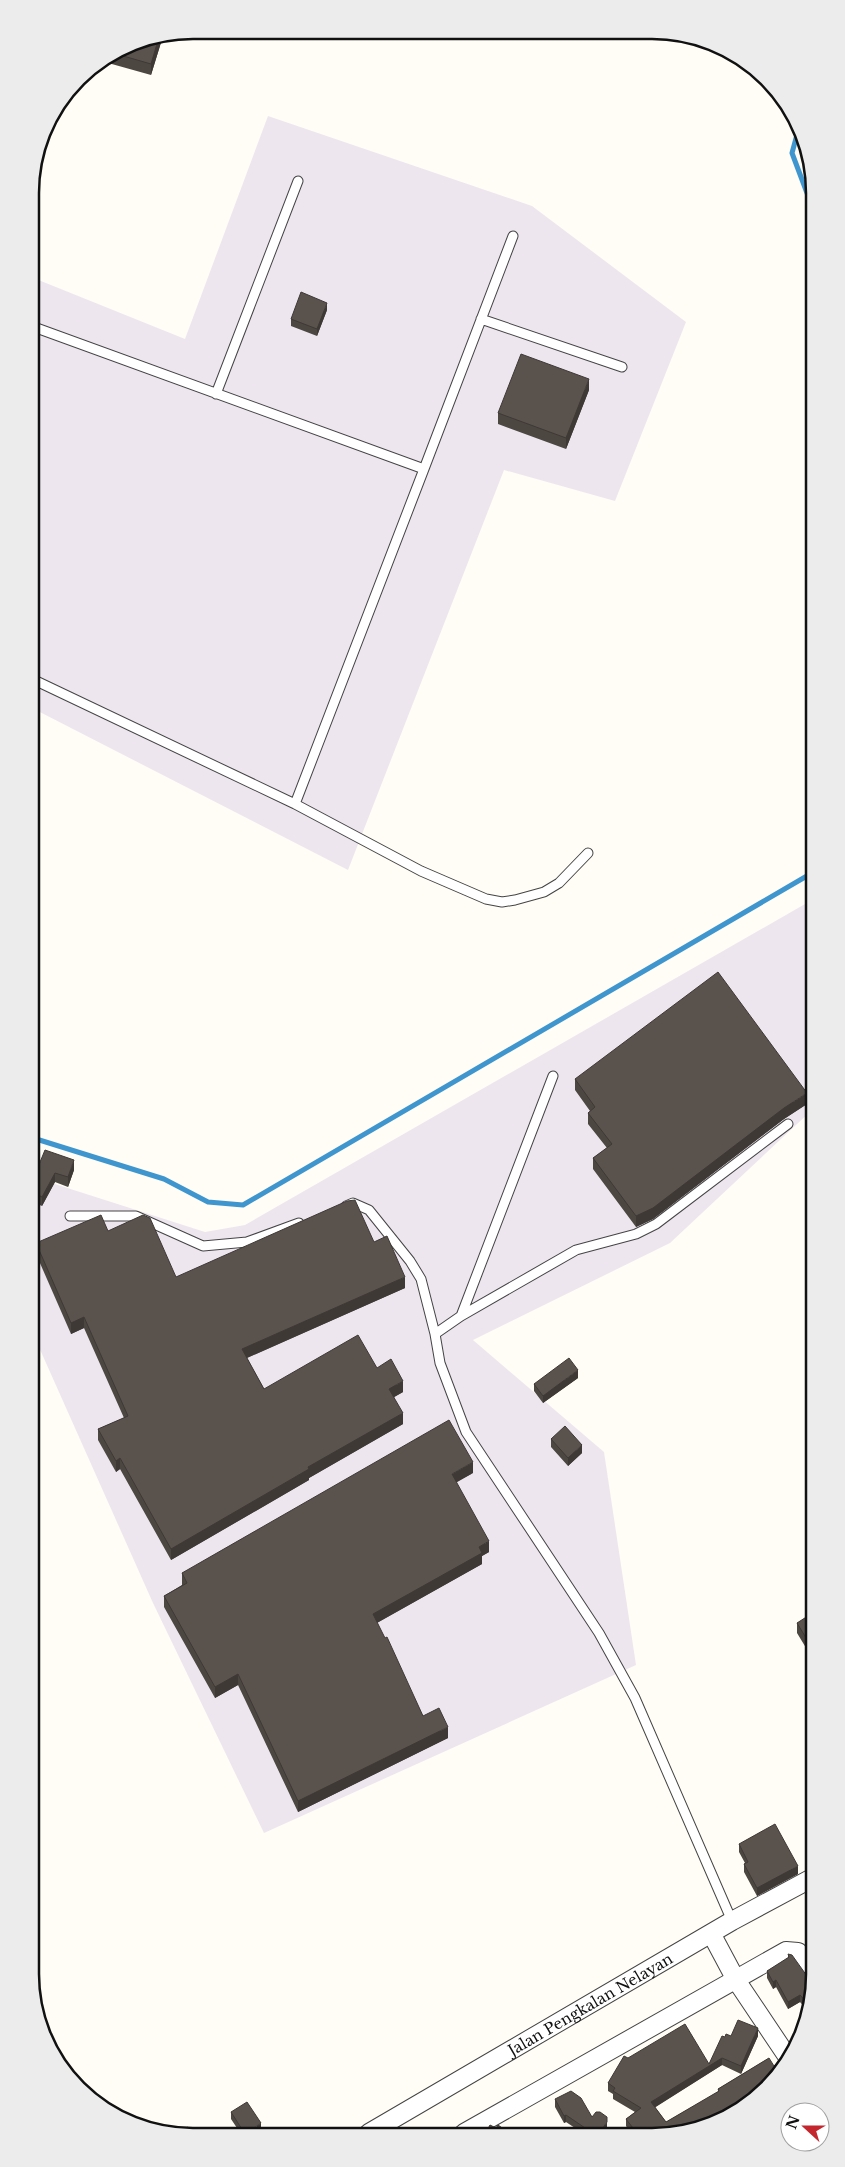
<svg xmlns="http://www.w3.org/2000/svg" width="845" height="2167" font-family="'Libre Baskerville',serif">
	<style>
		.industrial { fill: #eee6ef }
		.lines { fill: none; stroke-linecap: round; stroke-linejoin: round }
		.stream { stroke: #3f96cf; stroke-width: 5 }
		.lane-casing { stroke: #444; stroke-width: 11 }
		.street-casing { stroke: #444; stroke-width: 20 }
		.lane { stroke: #fff; stroke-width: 9 }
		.street { stroke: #fff; stroke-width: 18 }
		.wall { fill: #4d4742 }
		.shaded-wall { fill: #3f3936 }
		.building { fill: #5a524d; stroke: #3f3936 }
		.labels { text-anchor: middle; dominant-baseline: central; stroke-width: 5; stroke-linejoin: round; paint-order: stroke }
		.street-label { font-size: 15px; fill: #111; stroke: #fff }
		.rim { fill: none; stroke: #111; stroke-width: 2.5 }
	</style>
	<rect width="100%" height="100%" fill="#fffdf5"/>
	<path class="industrial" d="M268,116L532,206L686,322L615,501L504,470L348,870L32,708L31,277L185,339Z
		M812,900V1110L670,1243L473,1340L604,1452L636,1665L264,1833L153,1603L34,1336L33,1177L205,1232L245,1225Z"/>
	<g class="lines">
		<path class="stream" d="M798,131L792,153L810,201
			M33,1138L164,1179L208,1202L243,1205L812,873"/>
		<g class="lane-casing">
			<path id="lane" d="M481,319L622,367
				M31,326L424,469L513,236
				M216,394L298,181
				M32,679L295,804L424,469
				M295,804L421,871L486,899L502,902L515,900L544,892L559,883L588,853
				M346,1206L353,1203L369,1210L410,1261L421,1279L435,1334L440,1363L466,1432L599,1633L635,1698L732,1921
				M70,1216H136L203,1246L247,1242L299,1223
				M461,1316L553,1076
				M435,1334L461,1316L576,1250L636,1234L656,1224L788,1124"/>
		</g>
		<g class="street-casing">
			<g id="street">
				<path d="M712,1935L736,1980L789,2059"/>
				<path id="s1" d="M369,2133L732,1921L814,1877"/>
				<path d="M464,2133L786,1951L798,1952L815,1977"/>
			</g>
		</g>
		<use href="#lane" class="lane"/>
		<use href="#street" class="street"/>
	</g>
	<path class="wall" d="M163,36L151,75L101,61L130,42Z
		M327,310L317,336L291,326V319Z
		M589,390L566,449L498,424V413Z
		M575,1079L807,1104L784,1119L653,1219L636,1227L593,1169V1158L607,1148L588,1124V1113L590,1111L575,1090Z
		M33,1164L38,1167L74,1170L68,1187L55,1182L42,1206L33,1202Z
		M108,1231L176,1277L374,1242L405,1288L247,1358L264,1389L377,1368L403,1392L394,1397L403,1424L309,1478V1480L171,1560L120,1469L116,1472L98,1440V1429L124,1418L84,1328L71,1334L36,1254V1243Z
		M578,1378L543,1403L534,1391V1384Z
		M551,1439L582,1453L568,1466L551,1447Z
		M473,1473L456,1482L489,1552L482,1556V1564L377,1623L423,1716L448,1738L298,1812L238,1685L215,1698L164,1607V1596L182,1585V1573Z
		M814,1617V1661L797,1633V1623Z
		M739,1844L798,1874L757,1896L744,1872V1864L745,1863L739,1852Z
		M788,1954L815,1985L808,2012L800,2002L788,2009L776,1987L773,1989L767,1978V1971L788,1958Z
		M731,2036H758L741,2074L722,2065L655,2107L666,2122L718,2092V2089L769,2058L694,2132H630L626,2126V2119L635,2112L613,2099V2094L608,2091V2083L628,2058L709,2064L725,2037Z
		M555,2099L592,2117L607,2129L605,2132H581L566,2122L564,2123L555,2107Z
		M231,2112L261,2131L257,2134H241L231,2119Z"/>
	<path class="shaded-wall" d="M163,36L151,75V64L159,37Z
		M327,303V310L317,336V329Z
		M589,379V390L566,449V438Z
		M807,1093V1104L784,1119L653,1219L636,1227V1216L784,1108Z
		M74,1160V1170L68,1187V1177Z
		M55,1173V1182L42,1206V1197Z
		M405,1277V1288L242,1360V1349Z
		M84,1317V1328L71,1334V1323Z
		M578,1370V1378L543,1403V1396Z
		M403,1381V1392L389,1400V1389Z
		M403,1413V1424L309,1478V1480L171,1560V1549L308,1467Z
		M582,1445V1453L568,1466V1458Z
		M120,1458V1469L116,1472V1461Z
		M473,1462V1473L452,1485V1474Z
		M489,1541V1552L482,1556V1564L373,1625V1614Z
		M238,1674V1685L215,1698V1687Z
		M448,1727V1738L298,1812V1801Z
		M798,1866V1874L757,1896V1888Z
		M776,1980V1987L773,1989V1982Z
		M800,1995V2002L788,2009V2002Z
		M758,2028V2036L741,2074V2066Z
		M722,2058V2065L651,2110V2102Z
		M566,2115V2122L564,2123V2116Z
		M607,2122V2129L605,2132H600Z
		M261,2123V2131L257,2134H246Z"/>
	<path class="building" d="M159,37L151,64L113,53L130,42Z
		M301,292L327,303L317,329L291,319Z
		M521,354L589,379L566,438L498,413Z
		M718,972L807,1093L784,1108L653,1208L636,1216L593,1158L612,1144L588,1113L595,1107L575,1079Z
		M45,1150L74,1160L68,1177L55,1173L42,1197L33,1192V1164L38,1167Z
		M355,1200L374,1242L387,1236L405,1277L242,1349L264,1389L358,1335L377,1368L391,1359L403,1381L389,1389L403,1413L308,1467L309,1469L171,1549L120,1458L116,1461L98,1429L128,1416L84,1317L71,1323L36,1243L101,1215L108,1231L143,1215L150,1218L176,1277L347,1201Z
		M569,1358L578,1370L543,1396L534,1384Z
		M449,1420L473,1462L452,1474L489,1541L479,1547L482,1553L373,1614L385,1638L387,1637L423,1716L439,1708L448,1727L298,1801L238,1674L215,1687L164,1596L187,1583L182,1573Z
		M565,1426L582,1445L568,1458L551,1439Z
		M811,1614L814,1617V1651L797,1623Z
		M775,1824L798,1866L757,1888L744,1864L748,1862L739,1844Z
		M788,1954L792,1955L807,1976L811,1979L815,1980V1985L810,2006L800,1995L788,2002L776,1980L773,1982L767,1971L789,1957Z
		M738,2020L758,2028L741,2066L722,2058L651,2102L666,2122L719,2091L718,2089L769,2058L774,2066L782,2062L784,2066L775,2082L734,2115L694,2132H636L626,2119L641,2108L613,2091L615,2088L608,2083L624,2056L628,2058L685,2024L709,2064L722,2036L725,2037L726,2034L731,2036Z
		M571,2091L581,2098L592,2117L596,2112H600L607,2117V2122L600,2132H591L566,2115L564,2116L555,2099Z
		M247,2102L261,2123L245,2134L231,2112Z
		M490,2125L496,2128L498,2125L508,2132H479L481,2129L486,2132Z
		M188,2127L192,2134H176Z"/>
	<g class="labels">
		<g class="street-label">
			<text stroke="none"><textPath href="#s1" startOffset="256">Jalan Pengkalan Nelayan</textPath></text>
		</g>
	</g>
	<path d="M0 0H845V2167H0ZM193 39H652A154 154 0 0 1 806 193V1974A154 154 0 0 1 652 2128H193A154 154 0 0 1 39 1974V193A154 154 0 0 1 193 39Z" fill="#ececec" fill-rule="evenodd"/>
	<path class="rim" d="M193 39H652A154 154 0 0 1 806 193V1974A154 154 0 0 1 652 2128H193A154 154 0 0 1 39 1974V193A154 154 0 0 1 193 39Z"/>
	<g transform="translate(805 2127) rotate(291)"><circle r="24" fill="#ffffff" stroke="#a0a0a0"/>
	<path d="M0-4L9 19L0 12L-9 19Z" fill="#c4262e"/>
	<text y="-8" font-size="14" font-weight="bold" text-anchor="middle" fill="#111111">N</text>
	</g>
</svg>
